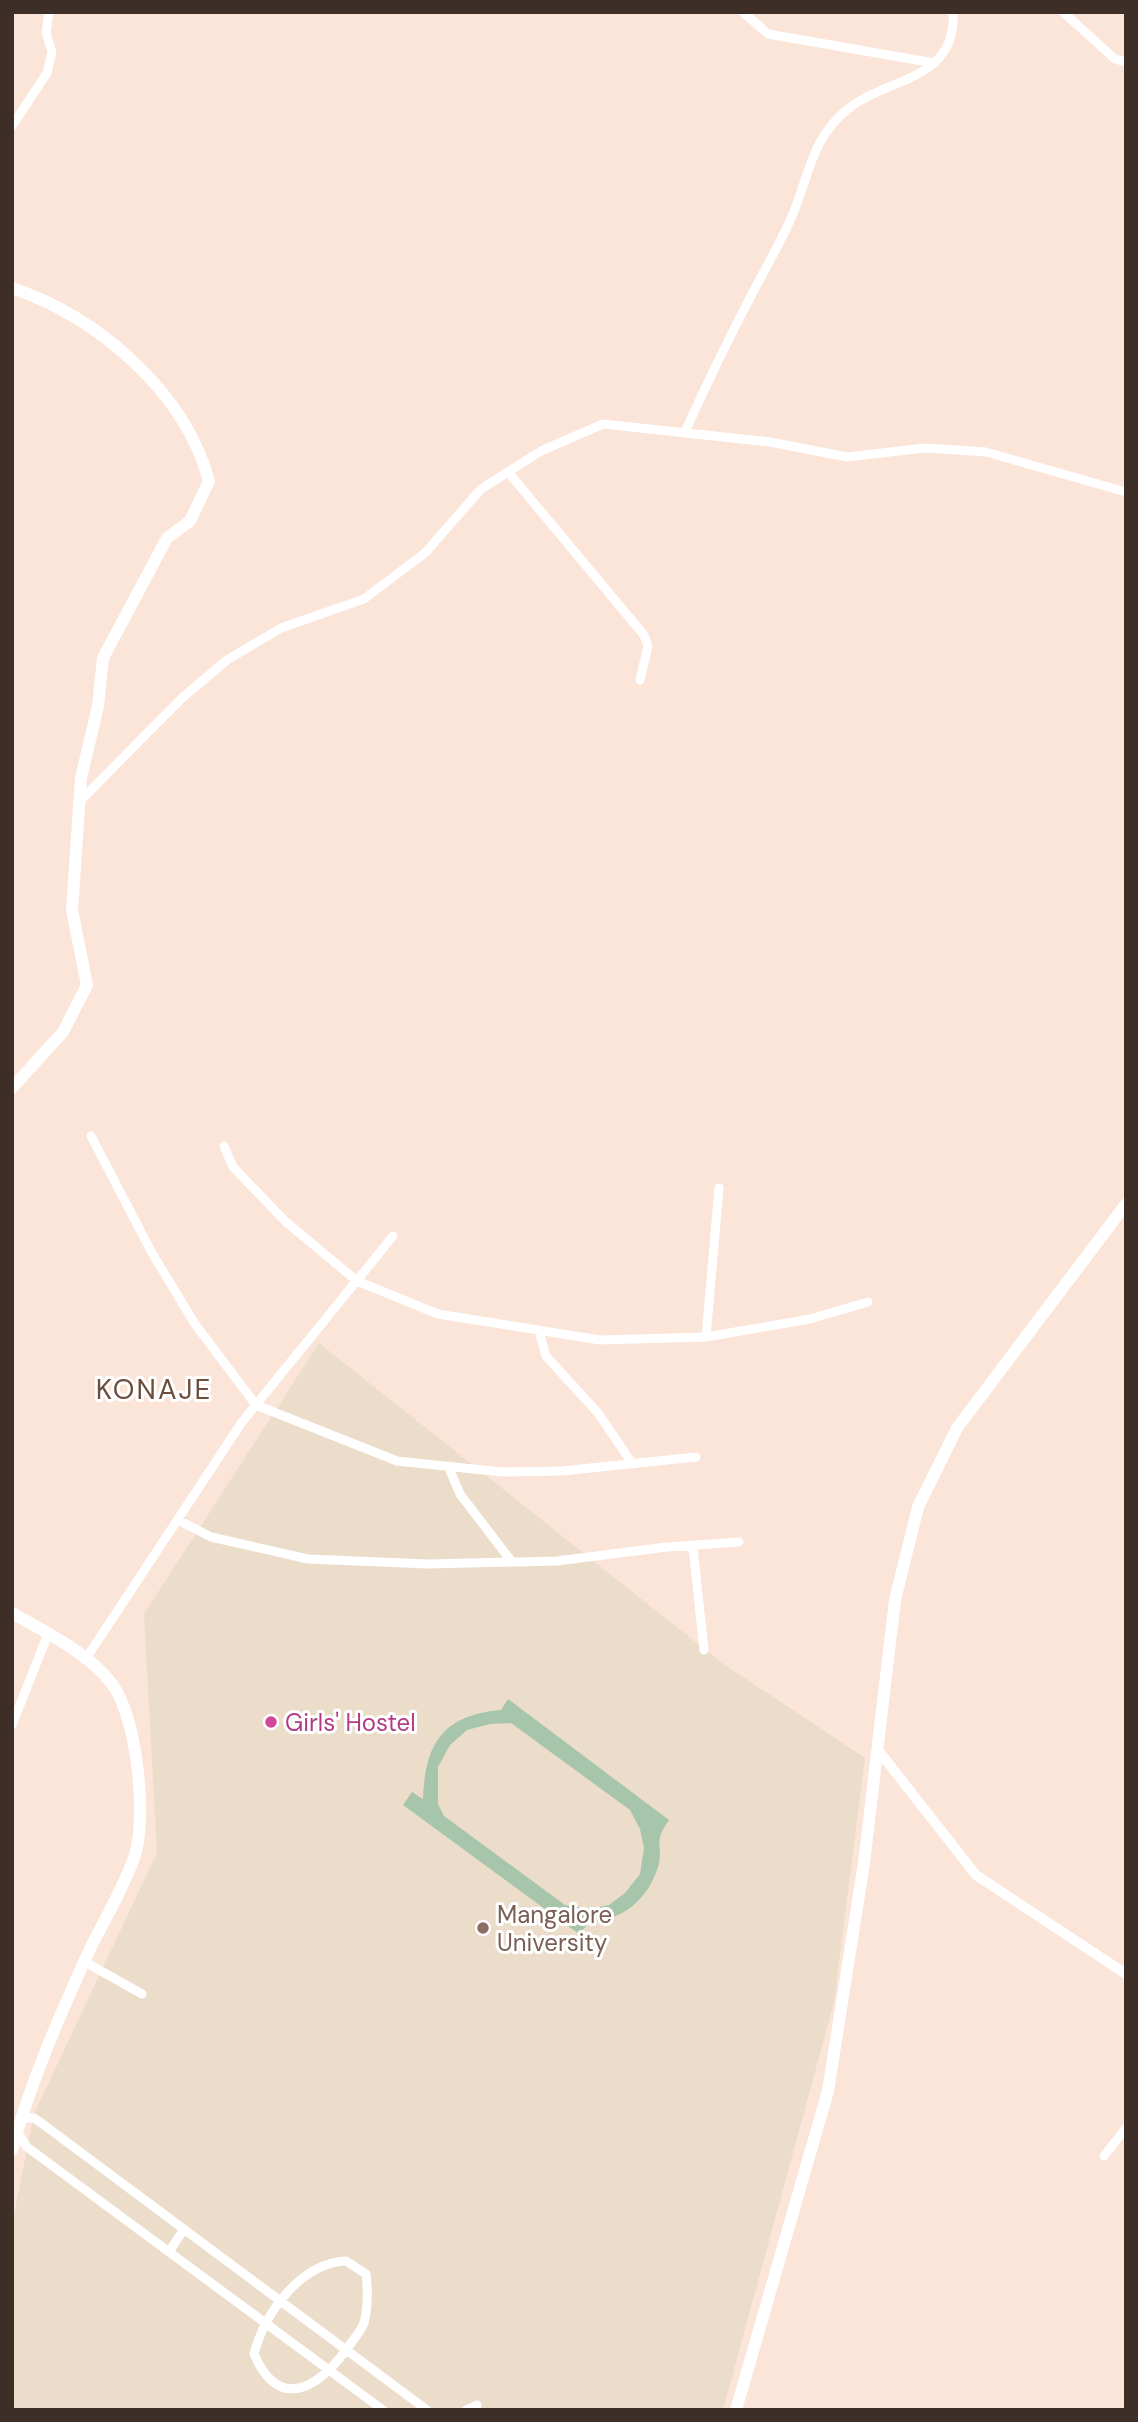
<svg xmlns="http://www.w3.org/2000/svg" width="1138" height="2422" font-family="'DM Sans',sans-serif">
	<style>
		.education { fill: #ebddca }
		.green { fill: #a6c5ab; fill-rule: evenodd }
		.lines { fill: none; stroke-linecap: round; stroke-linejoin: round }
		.minor { stroke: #fff; stroke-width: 9 }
		.tertiary { stroke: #fff; stroke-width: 10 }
		.secondary { stroke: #fff; stroke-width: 12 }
		.hotel-dot { fill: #d1479c; stroke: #fff; stroke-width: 2.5 }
		.education-dot { fill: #8d6e63; stroke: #fff; stroke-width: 2.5 }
		.labels { text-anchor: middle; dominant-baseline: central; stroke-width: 6; stroke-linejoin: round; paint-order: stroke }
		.hotel-label { font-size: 24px; fill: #b23c85; stroke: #fff; text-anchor: start }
		.education-label { font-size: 24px; fill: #785e54; stroke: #fff; text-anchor: start }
		.quarter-label { font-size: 28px; letter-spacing: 2px; fill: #6d4e3d; stroke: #fff }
	</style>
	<rect width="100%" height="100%" fill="#fbe4d8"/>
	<path class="education" d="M319,1343L722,1663L865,1758L834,2002L723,2410H12V2225L34,2114L157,1853L144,1614Z"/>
	<path class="green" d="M508,1699L669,1820C652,1844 664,1845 658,1867C647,1901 623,1919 589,1923L579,1934L403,1805L412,1792L423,1799C425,1743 443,1715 501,1710ZM511,1723L630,1810L640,1829L644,1848L640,1874L625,1893L609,1905L589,1909L565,1905L444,1816L438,1804V1767L450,1745L467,1730L490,1724Z"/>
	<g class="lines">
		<path class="minor" d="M743,12L768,34L934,63
			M1063,12L1115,59L1126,62
			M12,126L47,73L52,52L46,33L49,12
			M685,432C706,385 729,338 753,292C766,267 781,242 792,216C809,177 811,138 848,109C888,77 957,81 953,12
			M508,472L644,635L648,646L640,680
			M79,802L182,698L227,660L281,628L364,599L425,553L481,489L541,451L603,424L770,442L847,457L925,448L986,452L1126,492
			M91,1136L152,1253L195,1324L256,1405L397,1461L502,1472L562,1471L696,1457
			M224,1146L233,1167L285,1221L357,1281L438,1314L600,1340L706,1337L810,1319L868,1302
			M539,1331L546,1356L598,1413L632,1463
			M706,1337L719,1188
			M448,1466L460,1494L512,1562
			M178,1520L211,1537L308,1559L428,1564L557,1561L667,1547L739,1542
			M693,1547L704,1650
			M85,1660L242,1422L393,1236
			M12,1725L48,1634
			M85,1962L142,1994
			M22,2118H34L44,2125L427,2410
			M17,2132L27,2147L383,2410
			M1104,2156L1126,2128
			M169,2252L184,2229
			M346,2261L366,2274C368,2290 368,2307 364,2323C360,2333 352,2341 346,2350C318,2388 279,2412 254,2354C265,2312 301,2263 346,2261Z
			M466,2410L477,2405L474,2410"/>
		<path class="tertiary" d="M878,1750L976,1875L1126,1974"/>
		<path class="secondary" d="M12,288C98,317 185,392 209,481L190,521L167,538L103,658L98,706L81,778L72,910L87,985L63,1032L12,1088
			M12,1613C44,1631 89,1653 112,1684C137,1717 147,1816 135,1855C124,1888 104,1920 89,1951C60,2015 30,2083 12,2150
			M736,2410L828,2091L864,1863L895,1600L918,1507L957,1428L1126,1204"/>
	</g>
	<circle class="hotel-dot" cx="271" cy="1722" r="7"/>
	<circle class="education-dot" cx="483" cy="1928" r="7"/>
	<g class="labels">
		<g class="hotel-label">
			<text x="285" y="1722">Girls' Hostel</text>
		</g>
		<g class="education-label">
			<text x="497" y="1914">Mangalore<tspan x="497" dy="28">University</tspan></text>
		</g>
		<g class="quarter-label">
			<text x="154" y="1389">KONAJE</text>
		</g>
	</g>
	<rect width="1138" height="2422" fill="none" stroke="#3d2e27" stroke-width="28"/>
</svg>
